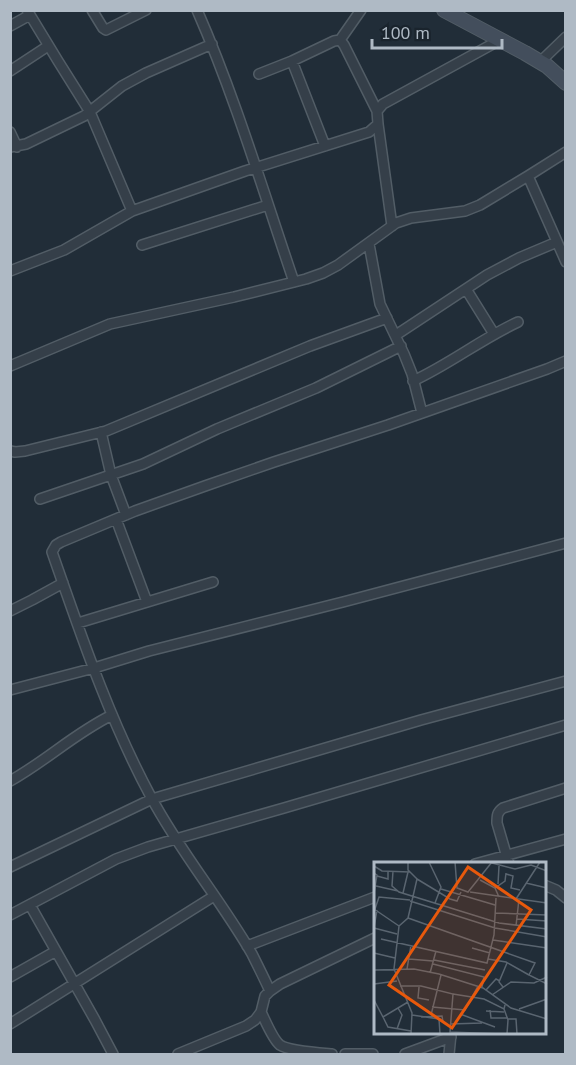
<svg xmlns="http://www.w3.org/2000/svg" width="576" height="1065" font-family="'PT Sans',sans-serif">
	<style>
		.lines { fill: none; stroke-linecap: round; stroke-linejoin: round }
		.street-casing { stroke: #525d66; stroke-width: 12 }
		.secondary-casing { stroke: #525d66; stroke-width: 16 }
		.street { stroke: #353f49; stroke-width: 9 }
		.secondary { stroke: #434e5c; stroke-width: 14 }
		.inset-road { fill: none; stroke: #5a6570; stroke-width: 1.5 }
		.view { fill: #e8590c; fill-opacity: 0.15; stroke: #e8590c; stroke-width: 3 }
		.inset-edge { fill: none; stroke: #afbac5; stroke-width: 3 }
	</style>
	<rect width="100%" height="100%" fill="#212d38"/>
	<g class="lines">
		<g class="street-casing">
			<path id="street" d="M27,10L58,61L90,112L132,211L245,171L369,132L378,124L377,111L383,104L500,40
				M92,10L103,28L106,30L146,10
				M197,10C236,99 263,191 294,282
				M10,26L30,15
				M340,40L361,10
				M292,61L325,146
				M540,62L566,37
				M10,71L48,46
				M259,74L292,61L334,41L340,40L344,45L377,111
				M378,124L392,226
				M10,132L17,147
				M10,147L26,144L84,116L122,86L146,73L212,44
				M528,176L566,262
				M369,244L380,304L404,354L412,374L422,413
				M142,245L268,205
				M10,271L64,250L132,211
				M466,289L494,334
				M396,335L487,275L519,258L557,242
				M10,366L110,324L234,297L306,279L323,273L338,265L396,223L411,218L465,211L480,205L528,176L566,152
				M413,381C450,364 481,339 518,322
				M101,432L111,475L126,515
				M10,451L15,452L25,451L106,431L310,346L387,318
				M40,499L143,464L217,429L316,388L401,346
				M116,519L147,602
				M10,611L32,600L63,583
				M78,623L213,582
				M10,690L94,668L149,651L343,602L566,543
				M10,781C46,761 75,733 112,715
				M475,864L566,839
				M509,864L497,823C497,816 497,812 503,808L566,788
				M10,867L152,799L421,720L566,681
				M544,885L556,890L566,898
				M30,905L95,1020L113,1054
				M10,915L116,859L148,847L284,808L566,725
				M247,946L375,897
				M10,977L56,951
				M270,991C264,978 258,966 252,954C221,900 180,852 151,797C109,719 81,635 52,552L56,545L61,542L135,511L205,486L274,462L388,425L547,369L566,361
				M261,1012C265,1020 273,1040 280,1045C289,1051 320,1053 332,1054
				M10,1024L214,896
				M178,1054L246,1026L255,1020L261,1012L265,996L270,991L280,984L375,938
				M345,1054H373
				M405,1054L451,1037
				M449,1054L451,1034"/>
		</g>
		<g class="secondary-casing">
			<path id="secondary" d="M444,10L525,53L547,66L566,83"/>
		</g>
		<use href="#street" class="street"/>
		<use href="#secondary" class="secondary"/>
	</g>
	<g transform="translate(374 862)">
		<rect width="172" height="172" fill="#212d38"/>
		<path class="inset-road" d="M55,0L67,25L61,41M81,0L83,26L94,30L118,0M118,1L141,7L157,3L173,9M0,4L8,9L36,10M19,9L18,24L25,30L125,61L173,67M0,11L3,13L0,31M132,12L139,14L137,26L146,28M3,14L14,17V9M43,17L76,37L83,39L87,30M106,18L121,26L125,35M152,21L173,26M124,22L125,4M2,24L24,29M121,26L131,19L132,11M67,27L121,43M96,30L173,41M29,31L34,10M142,37L166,0M36,39L121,66L173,75M0,47L25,64L20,107L38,151L37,172M1,47L5,35L36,38M121,51L173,53M34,56L161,101L155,113L173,122M143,57L173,59M25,64L34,56L43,17L34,8V0M142,64L145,37M0,66L23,72M0,66L3,48M7,77L113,101L120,73L122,36M119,78L173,86M98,86L116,91M0,91L21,96M35,97L59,99M114,97L132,100L155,113M60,98L111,108M59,102L110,115L108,125M33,107L37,83M0,108L40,107L65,112L109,126L137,146L173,157M56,111L62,89M0,122L23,119M26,124H47L79,132L76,170L128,172M45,125L44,136L55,138M129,125L125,120L133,101M112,128L122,117L126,119M79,132L110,137L130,147L131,143M118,133L137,120L160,121L173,115M0,138L9,155L34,140M58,145L91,148L104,124M130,147L134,158L133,172M145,147L173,137M116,148L117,156H134M112,149L130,150M86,152L121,165M38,153L65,157L66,172M57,153L67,113M9,155L14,165L37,169M47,155L68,154L69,160M134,157H142L143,172M76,162L108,161M23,167L28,153L24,146"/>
		<path class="view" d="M94,5L157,48L78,166L15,123Z"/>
		<rect width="172" height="172" class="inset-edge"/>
	</g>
	<rect width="576" height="1065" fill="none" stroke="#afbac5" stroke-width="24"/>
	<path d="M372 39v9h130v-9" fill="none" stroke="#afbac5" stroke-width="3"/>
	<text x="381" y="39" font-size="18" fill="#afbac5" stroke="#1a242d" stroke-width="4.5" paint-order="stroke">100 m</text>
</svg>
